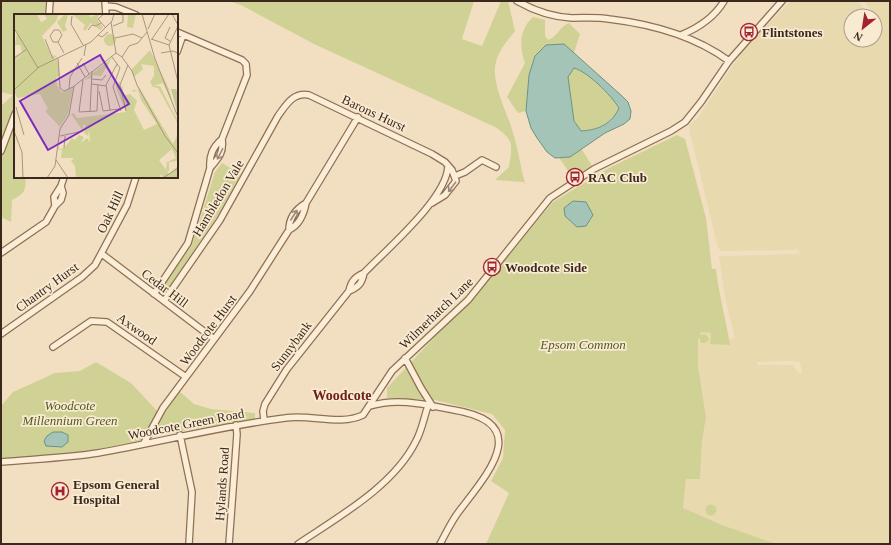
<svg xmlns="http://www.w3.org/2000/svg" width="891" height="545" font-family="Georgia,serif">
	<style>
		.farmland { fill: #e8d9af; fill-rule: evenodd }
		.green { fill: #d0d195 }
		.water { fill: #a5c4b8; stroke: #6a9385; fill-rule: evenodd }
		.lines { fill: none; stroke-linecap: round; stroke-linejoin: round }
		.minor-casing { stroke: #8e6f57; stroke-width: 8 }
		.minor { stroke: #fcedd6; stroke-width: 5.5 }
		.oneway { stroke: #9c8b7a }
		.labels { text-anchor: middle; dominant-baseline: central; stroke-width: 3.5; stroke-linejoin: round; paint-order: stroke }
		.poi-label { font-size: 13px; font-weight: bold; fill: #3c291d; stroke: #f9ead2; text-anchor: start }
		.street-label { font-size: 13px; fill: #3c291d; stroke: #f9ead2 }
		.park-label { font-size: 13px; font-style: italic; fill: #525a21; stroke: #f9ead2 }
		.neighbourhood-label { font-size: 14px; font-weight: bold; fill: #6d2118; stroke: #f9ead2 }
		.inset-road { fill: none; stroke: #a99680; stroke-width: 1 }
		.view { fill: #7b2cbf; fill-opacity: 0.15; stroke: #7b2cbf; stroke-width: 2 }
		.inset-edge { fill: none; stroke: #3c291d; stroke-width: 2 }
	</style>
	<rect width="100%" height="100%" fill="#f2dfc2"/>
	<path class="farmland" d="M791,1H858L870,16H851V40H875V22L879,27L883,26L864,1H890V544H776L722,525L683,509L686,479H700L702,441L706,417L698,366V339L701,332L711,333L730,345L729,339L735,338L726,303L719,256L800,254L797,249L791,250L721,251L718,248L690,133L689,125L697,119L746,46ZM792,361L800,362L802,373H798L793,365H757V362Z"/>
	<path class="green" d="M1,1H46L45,15H15V177H25C27,190 24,194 12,200L11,222L1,217V106L13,95L1,92Z
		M229,1H474L462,39L482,46L501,1H508L515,31C507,41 499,50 496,62C490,83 509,115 514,136C519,153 521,170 526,187L524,182L495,180L509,167C512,145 515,140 495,127L314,44L241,5Z
		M533,17L545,20V36L548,40C558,36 559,27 569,23L580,34L574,53L564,44L529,75L526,111L518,113L507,97L525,63C519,46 519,30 533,17Z
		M574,68C588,72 611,95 619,108C612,124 598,129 581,131L574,121L568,77Z
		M677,135L685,139L706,218L712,269H716C719,295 726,320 730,345L710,344L711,333L701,332L700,335L705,334L708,337L709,340L705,343H701L699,337L698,339V366L706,417L702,441L700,479H686L683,508L722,525L776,544H486L509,493L491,481L503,458L505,430L492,414L435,400L387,398V388L484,284L553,202L609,168Z
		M581,148L592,166L570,179L567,169L559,158L570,157Z
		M222,163L241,174L219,213L166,292L161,289L192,245L215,172Z
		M96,362L131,383L160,414L142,441L76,453L1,460V406L13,392L55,373L80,371Z
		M179,391L194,404L211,409L255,413V419L157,435L153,431Z
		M705.5 510a5.5 5.5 0 1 1 11 0a5.5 5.5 0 1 1-11 0Z"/>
	<path class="water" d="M564,44L622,96L628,102L631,111L630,119L624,124L605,133L570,157L555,158L547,152L537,138L531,128L526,111L529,75L535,56L546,45ZM574,68C588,72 611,95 619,108C612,124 598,130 581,131L574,121L568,77Z
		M573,201L586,202L593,215L586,226L577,227L565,216L564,208Z
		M53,432H62L68,435V442L62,447L46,446L44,441L47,436Z"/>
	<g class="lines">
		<g class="minor-casing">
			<path id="minor" d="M105,1L106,15
				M517,1C533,10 554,17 572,18C585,18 597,17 609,19C651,24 695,36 729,61
				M106,6L116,7L136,15
				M49,15L50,1
				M681,35C698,28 714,18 724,1
				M177,52L183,35
				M1,151L15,114
				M210,168C219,158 224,152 222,139
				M455,176L465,172L482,160L496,167
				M55,206L54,197L61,186L64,177
				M289,230C289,218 296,209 306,203
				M1,253L46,222L55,206L61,200L63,193L61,186
				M102,254L214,339
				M349,291C351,281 355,277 364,273C387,249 447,198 448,166
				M154,294L188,243L210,168C209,155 213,147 222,139L247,75L246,64L242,60L177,32
				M164,301L220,220L278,116C286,105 293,92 309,95L432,154L445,162L452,170L456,181L445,195L432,203
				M1,334L82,277L95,265L127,205L136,177
				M53,347L91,321L107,322L186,377
				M405,358L421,388L433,407
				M370,406C398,397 427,405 454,410C533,423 489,472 460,510C452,520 446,533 440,544
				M264,420L263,411L265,404L287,369L349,291C359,287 362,283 364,273
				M180,435L192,492L189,544
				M144,443L163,408L250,291L289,230C299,225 304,214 306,203L358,117
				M1,462C33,459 66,458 98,453C160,442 222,426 285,418C311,414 340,426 363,415L392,371L468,300L550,198L594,169L671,131L685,122L701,102L729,61L782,1
				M229,544L234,476L237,434L236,425
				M298,544C338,517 394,486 416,441C422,430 424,417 428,406"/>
		</g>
		<use href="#minor" class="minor"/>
	</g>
	<defs><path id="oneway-shaft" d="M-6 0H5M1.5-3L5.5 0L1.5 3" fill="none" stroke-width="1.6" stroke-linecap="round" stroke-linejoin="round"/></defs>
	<g class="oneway">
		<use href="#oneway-shaft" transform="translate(220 154) rotate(117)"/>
		<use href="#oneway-shaft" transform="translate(452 187) rotate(127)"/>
		<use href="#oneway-shaft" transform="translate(294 215) rotate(-57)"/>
	</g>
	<defs>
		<g id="bus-ring" transform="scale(0.9)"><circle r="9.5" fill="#f9ead2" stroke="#a22230" stroke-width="1.5"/><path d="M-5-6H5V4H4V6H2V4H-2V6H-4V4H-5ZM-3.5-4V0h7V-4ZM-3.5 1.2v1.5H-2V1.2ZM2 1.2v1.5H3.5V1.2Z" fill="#a22230"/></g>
		<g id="hospital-ring" transform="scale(0.9)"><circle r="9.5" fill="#f9ead2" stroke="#a22230" stroke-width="1.5"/><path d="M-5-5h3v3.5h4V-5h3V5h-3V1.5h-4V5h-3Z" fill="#a22230"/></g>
	</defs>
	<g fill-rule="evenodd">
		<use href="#bus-ring" x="749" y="32"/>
		<use href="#bus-ring" x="575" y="177"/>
		<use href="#bus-ring" x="492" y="267"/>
		<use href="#hospital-ring" x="60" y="491"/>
	</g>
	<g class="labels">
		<g class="poi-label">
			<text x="762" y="32">Flintstones</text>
			<text x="588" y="177">RAC Club</text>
			<text x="505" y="267">Woodcote Side</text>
			<text x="73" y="484">Epsom General<tspan x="73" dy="15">Hospital</tspan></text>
		</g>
		<g class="street-label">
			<text transform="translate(374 113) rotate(25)">Barons Hurst</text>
			<text transform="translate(218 198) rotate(-59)">Hambledon Vale</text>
			<text transform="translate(110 212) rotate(-65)">Oak Hill</text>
			<text transform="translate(47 287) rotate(-36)">Chantry Hurst</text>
			<text transform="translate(165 288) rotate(37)">Cedar Hill</text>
			<text transform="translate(436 313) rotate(-44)">Wilmerhatch Lane</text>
			<text transform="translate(137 329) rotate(35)">Axwood</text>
			<text transform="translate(208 330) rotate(-53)">Woodcote Hurst</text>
			<text transform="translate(291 346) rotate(-53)">Sunnybank</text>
			<text transform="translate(186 424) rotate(-11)">Woodcote Green Road</text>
			<text transform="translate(222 484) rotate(-86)">Hylands Road</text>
		</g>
		<g class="park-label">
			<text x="583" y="344">Epsom Common</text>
			<text x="70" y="405">Woodcote<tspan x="70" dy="15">Millennium Green</tspan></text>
		</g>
		<g class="neighbourhood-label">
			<text x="342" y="395">Woodcote</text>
		</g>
	</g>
	<g transform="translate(14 14)">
		<rect width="164" height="164" fill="#f2dfc2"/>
		<path d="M0,0H23L27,8L33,5L30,0H45L42,7L28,22L37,41L43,42L38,46L43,45L46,61L42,64L43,72L48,78L59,74L54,100L46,113L31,97L34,95L26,80L3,84L0,77V48L9,41L0,47V44L8,39L6,31H1L3,18L0,13ZM51,0H59L54,1L51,12L53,16L49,18L43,8ZM61,0H74L77,3L85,0L83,5L89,14L86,16L77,9L71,17L69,15L71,11L59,1ZM114,0H122L119,14L113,13ZM90 26a6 6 0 1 1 12 0a6 6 0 1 1-12 0ZM136,36L155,75L164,110L144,74L139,73L136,68L140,62V52L127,50L129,55L120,63L117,56ZM149,69L158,88L162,104L146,72H140ZM98,44L87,62L78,61V64L70,66ZM106,68L107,74L109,72V82L116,80L123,87L120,96L130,116L143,110L127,86L124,76L119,78L118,76H124L125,73L159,130L164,120V147L155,148V157H153L155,160L164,152V164H149L147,160L145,164H62L61,152L57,147L60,144H47L48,136L43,135L44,132L46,135L50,134L58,124L61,126L65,121L70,123L67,129L73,124L76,128L75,116L74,122L70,119L71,110L69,111V117L57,100L60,99L63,104L112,98L102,74V70ZM158,135L162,144L153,148L152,156L145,146Z" fill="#d0d195" fill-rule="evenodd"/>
		<path d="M157,75H162L164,79V101Z" fill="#c4c595"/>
		<path class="inset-road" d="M90,0L84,5L91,13M128,0L141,45L164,103M158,0L164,11M58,2L57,10L69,31M97,8L102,39M99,12L109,8V1L105,0M164,12L155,31L164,68M156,13L151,24L156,27M0,14L24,54M134,15L141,0M74,16L78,11L82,12L87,9M84,21L88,23L94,18M101,24L119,20L128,24M31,25L39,45M137,25L155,31M138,25L155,0M44,28L48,21L45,16H40L36,22L39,28H44L50,39M115,32L124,29L133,18M102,39L108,43L118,57L123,71L151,122L164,139M147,39L159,37L164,39M70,42L72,30M98,43L106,54L99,73L107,97M108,43L115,32M0,44L13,35M44,44L46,74L50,77L59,73L102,39M63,49L71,63M69,49L75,60M78,65L88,66L92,61M78,70L92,72M55,75L56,63L68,44M0,76L25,53L77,28L98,7L100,0M85,77L89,97L105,95M2,93L10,121M96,96L92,71L103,50M112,97L106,71L114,51M65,98L83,97L84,71M65,98L69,66M76,98L78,57M0,117L8,138L9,164M46,122L69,117M50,134L51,122M42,146L54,164M33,164L41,152L46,115L55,101L60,72M149,164L164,154"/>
		<path class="view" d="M86,41L115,90L34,136L6,87Z"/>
		<rect width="164" height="164" class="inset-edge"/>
	</g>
	<rect width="891" height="545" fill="none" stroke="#3c291d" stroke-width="4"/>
	<g transform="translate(863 28) rotate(210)"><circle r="19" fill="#f9ead2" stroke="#ad9d8a"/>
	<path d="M0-3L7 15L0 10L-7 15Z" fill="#a22230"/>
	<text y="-6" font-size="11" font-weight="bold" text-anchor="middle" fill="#3c291d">N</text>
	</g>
</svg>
